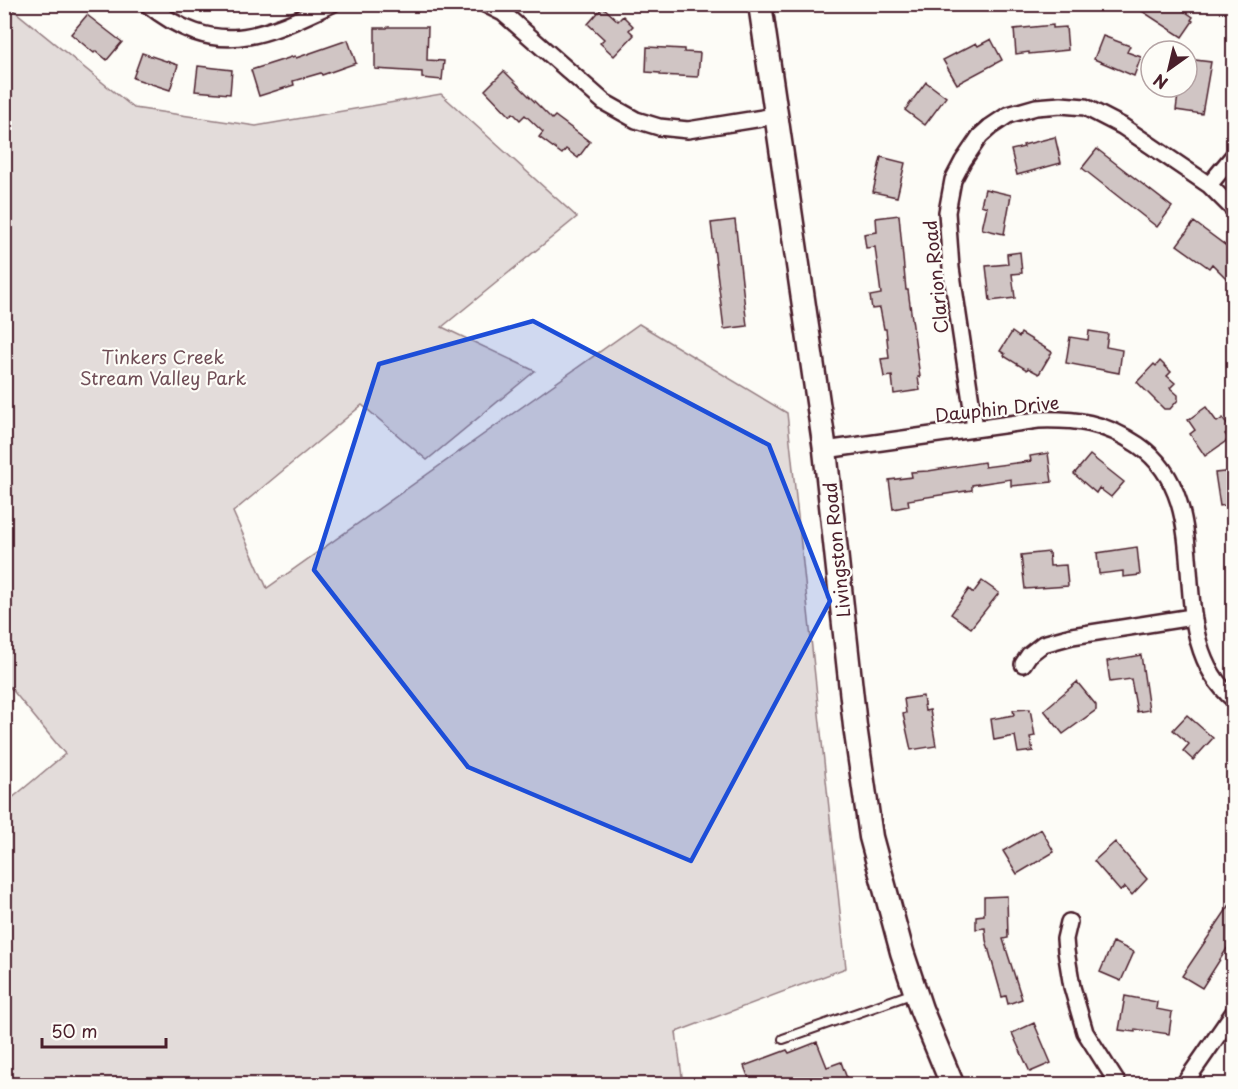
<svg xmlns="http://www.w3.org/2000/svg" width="1238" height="1089" font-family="'Playpen Sans',sans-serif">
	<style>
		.green { fill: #e3dcda; stroke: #967e82; stroke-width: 1.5 }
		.building { fill: #d0c5c4; stroke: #4a1f2b; stroke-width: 1.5 }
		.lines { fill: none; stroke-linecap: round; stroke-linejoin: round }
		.service-casing { stroke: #4a1f2b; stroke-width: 12 }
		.minor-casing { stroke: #4a1f2b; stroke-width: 20 }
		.secondary-casing { stroke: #4a1f2b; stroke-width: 27 }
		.service { stroke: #fdfcf7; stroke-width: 8 }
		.minor { stroke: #fdfcf7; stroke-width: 15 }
		.secondary { stroke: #fdfcf7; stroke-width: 22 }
		.marked { fill: #1d4ed8; fill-opacity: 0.2; stroke: #1d4ed8; stroke-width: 4.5; stroke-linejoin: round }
		.labels { text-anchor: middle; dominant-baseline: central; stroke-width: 4.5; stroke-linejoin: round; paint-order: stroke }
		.street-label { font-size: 18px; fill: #4a1f2b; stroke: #fdfcf7 }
		.park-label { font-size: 18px; fill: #704e57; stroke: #fdfcf7 }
	</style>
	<rect width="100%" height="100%" fill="#fdfcf7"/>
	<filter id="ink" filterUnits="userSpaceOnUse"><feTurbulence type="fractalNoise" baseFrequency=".0167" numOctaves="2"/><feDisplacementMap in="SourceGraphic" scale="12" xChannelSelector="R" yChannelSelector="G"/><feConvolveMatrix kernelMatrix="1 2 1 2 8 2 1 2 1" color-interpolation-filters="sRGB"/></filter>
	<g filter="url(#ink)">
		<path class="green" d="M5,4L7,5L134,108L256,126L441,94L577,217L442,327L535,371L427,460L362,405L233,512L267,588L639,324L787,413L846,968L676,1032L683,1084H5V804L65,754L10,687L5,691Z"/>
		<path class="building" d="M1131,4H1174L1193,17L1191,20L1193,21L1182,37Z
			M603,7L618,21L623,16L633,26L629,30L634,35L614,56L600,43L604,39L588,24Z
			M87,15L122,42L107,60L96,51L94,53L71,34Z
			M1053,25V28L1066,27L1068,50L1029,54V52L1016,54L1014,29Z
			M388,27H428L427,60L444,61L442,80L422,78V72L375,69V28H387Z
			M1103,36L1130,46L1127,52L1141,57L1134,76L1094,59Z
			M991,39L1002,60L957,84L943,60L976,43L978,46Z
			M348,40L356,63L322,75L321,73L293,81L294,85L259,96L251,70L295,56L296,58Z
			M647,47L684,49V52L700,53L698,77L660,75V73L646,72Z
			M142,53L178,65L170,90L133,78Z
			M1187,59L1211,62L1202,114L1176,110L1179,87H1187Z
			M198,66L232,70L230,94L195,91Z
			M504,71L552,119L555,116L590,142L578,158L566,149L562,154L539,137L543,132L525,115L520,120L513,113L510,116L485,90Z
			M926,82L946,97L925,125L905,110Z
			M1055,137L1061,163L1017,175L1011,150L1024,147L1023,145Z
			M1097,149L1172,207L1157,227L1082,168Z
			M881,157L905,163L897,197L873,192Z
			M985,189L1011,195L1004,234L982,229L987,207L981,205Z
			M899,215L906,290H908L920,377H918L920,390L894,394L892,376L884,377L881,359L889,358L886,329H884L880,308L872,309L870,296L881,294L875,247L866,248L864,234L877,232L876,218Z
			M735,220L747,326L724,329L711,223Z
			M1194,222L1233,251V285L1212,264L1209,268L1177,245Z
			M1020,252L1022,273L1012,274L1015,298L990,301L986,266L1008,264L1007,254Z
			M1089,331L1108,334L1106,347L1122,350L1119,373L1066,363L1070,337L1088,340Z
			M1012,332L1019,337L1021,333L1052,352L1039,374L1028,368L1027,370L1004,356L1005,354L1000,351Z
			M1160,361L1171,372L1167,376L1175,383L1170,388L1178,395V400L1170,409H1164L1137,382L1154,364L1156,366Z
			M1206,407L1217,422L1223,418L1231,430L1225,434L1229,439L1205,456L1190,434L1195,430L1188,420Z
			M1048,453L1052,482L1011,486V479L972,485V490L908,500L909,506L893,509L889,480L912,477L911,472L928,471L984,462L985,467L1031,461L1030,456Z
			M1090,455L1124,482L1111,497L1099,488L1096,493L1074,474Z
			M1233,471V504L1220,506L1215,473Z
			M1137,547L1140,575L1123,577V571L1099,574L1097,553Z
			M1049,552L1050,566L1066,565L1068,586L1025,589L1021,555Z
			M982,581L999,593L971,628L951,614L969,589L973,593Z
			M1141,655L1149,710L1137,712L1131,679L1110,682L1107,661Z
			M1077,682L1096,705V710L1063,734L1044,710Z
			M923,696L925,711L930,710L936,746L911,750L903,714L906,713L904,699Z
			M1030,709L1035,736L1030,737L1033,751L1018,753L1015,736L994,740L991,719L1014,715L1013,710Z
			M1187,715L1213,738L1193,760L1183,751L1189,744L1173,730Z
			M1041,829L1054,852L1017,874L1003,851Z
			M1115,842L1147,879L1132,895L1125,887L1120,891L1094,861Z
			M1007,896L1008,938L1003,939L1022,999L1008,1004L1006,996L1002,997L986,940L985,928L976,929V916L984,915V897Z
			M1233,900V939L1202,988L1182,976Z
			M1113,942L1134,952L1121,981L1100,972Z
			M1125,996L1157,1002L1156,1009L1172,1012L1169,1034L1135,1029V1032L1119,1030Z
			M1034,1023L1051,1063L1030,1072L1012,1033Z
			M817,1042L827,1067L841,1062L849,1084H751L744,1066L787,1050L789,1053Z"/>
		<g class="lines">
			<g class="service-casing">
				<path id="service" d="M783,1039L914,993"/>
			</g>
			<g class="minor-casing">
				<path id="minor" d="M147,4C216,59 260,38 332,4
					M485,4L503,13L604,102L636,120L659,127L688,130L775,116
					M1209,185L1234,155
					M975,428L951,268L947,212L953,180L963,161L980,136L990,127L1008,115L1036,107L1061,105L1085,107L1122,126L1209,185L1234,210
					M825,450L1038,420C1077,419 1104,422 1138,445C1224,504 1156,633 1234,700
					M1023,664L1029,655L1043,644L1072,636L1192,617
					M1069,922L1065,939L1066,951L1072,987L1085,1032L1118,1084
					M1184,1084L1234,1012"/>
			</g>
			<g class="secondary-casing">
				<path id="secondary" d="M760,4L825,450L855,726L871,837L902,952L921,1009L952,1084"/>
			</g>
			<use href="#service" class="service"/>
			<use href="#minor" class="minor"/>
			<use href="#secondary" class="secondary"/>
		</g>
	</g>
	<path class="marked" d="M533,321L769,445L830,601L691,861L468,767L314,570L379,364Z"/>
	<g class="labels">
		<g class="street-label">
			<text transform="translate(935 277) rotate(-96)">Clarion Road</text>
			<text transform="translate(997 408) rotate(-6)">Dauphin Drive</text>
			<text transform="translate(836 550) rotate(-96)">Livingston Road</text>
		</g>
		<g class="park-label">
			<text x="163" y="356">Tinkers Creek<tspan x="163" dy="21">Stream Valley Park</tspan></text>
		</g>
	</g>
	<rect width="1238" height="1089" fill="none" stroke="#fdfcf7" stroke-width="24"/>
	<rect x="12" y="12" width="1214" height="1065" fill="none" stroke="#4a1f2b" stroke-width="2" filter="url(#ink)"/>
	<g transform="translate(1169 69) rotate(214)"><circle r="28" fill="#fdfcf7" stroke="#b5a4a5" stroke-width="1.5"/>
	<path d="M0-4.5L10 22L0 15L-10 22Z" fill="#4a1f2b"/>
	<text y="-9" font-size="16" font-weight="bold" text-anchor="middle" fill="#4a1f2b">N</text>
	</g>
	<path d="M42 1038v9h124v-9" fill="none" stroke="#4a1f2b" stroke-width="3"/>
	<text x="51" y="1038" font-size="18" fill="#4a1f2b" stroke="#fdfcf7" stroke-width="4.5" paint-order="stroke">50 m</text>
</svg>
